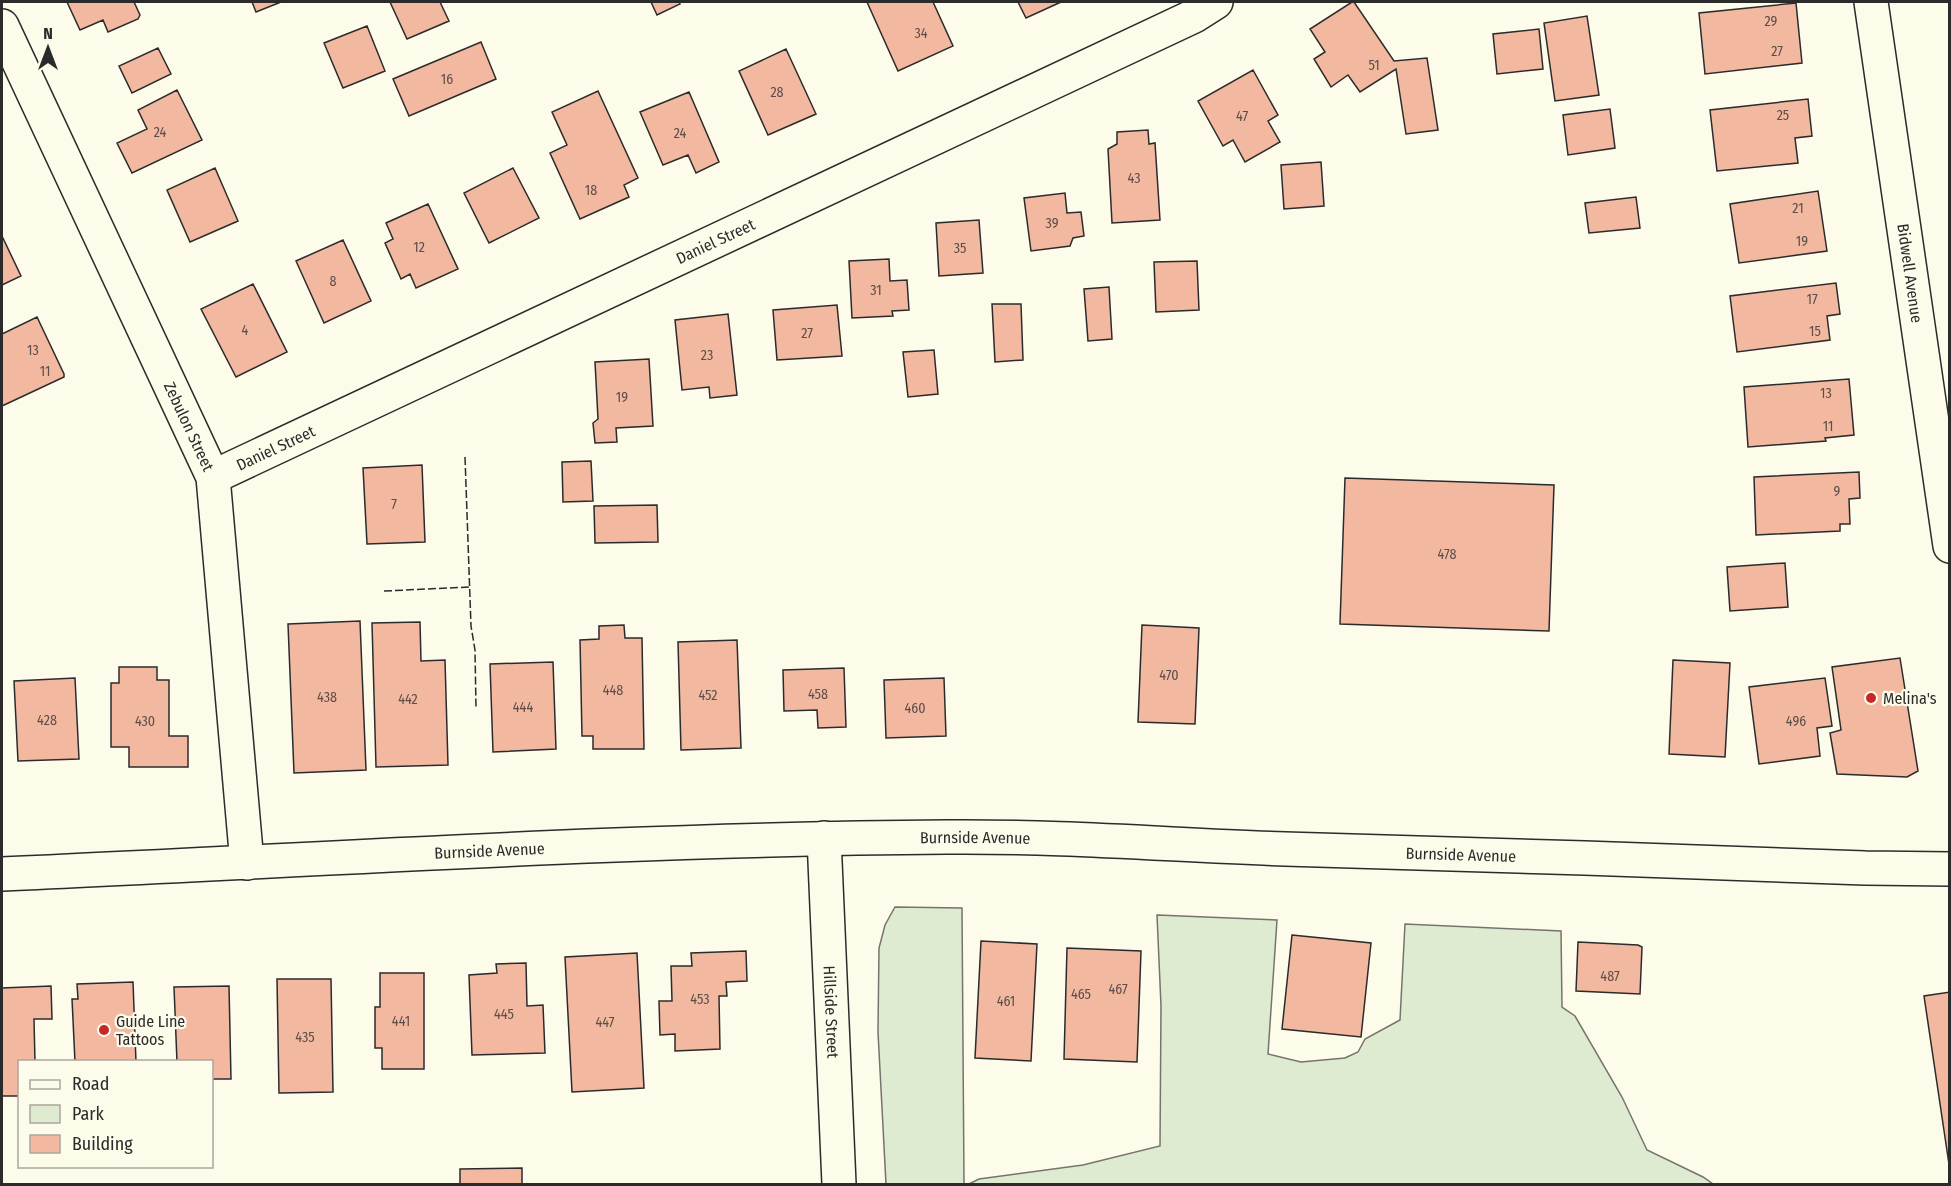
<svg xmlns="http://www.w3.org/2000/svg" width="1951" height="1186" font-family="'Fira Sans Condensed',sans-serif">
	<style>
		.green { fill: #deebd1; stroke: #74746e; stroke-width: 1.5 }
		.building { fill: #f2b8a0; stroke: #2b2b2b; stroke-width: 1.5 }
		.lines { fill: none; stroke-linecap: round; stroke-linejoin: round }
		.minor-casing { stroke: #2b2b2b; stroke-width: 36 }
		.secondary-casing { stroke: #2b2b2b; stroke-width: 36 }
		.primary-casing { stroke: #2b2b2b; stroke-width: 36 }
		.minor { stroke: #fdfbea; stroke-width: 33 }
		.secondary { stroke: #fdfbea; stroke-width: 33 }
		.primary { stroke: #fdfbea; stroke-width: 33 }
		.fence { stroke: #2b2b2b; stroke-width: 1.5; stroke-dasharray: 8 3; stroke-linecap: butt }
		.poi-dot { fill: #c62828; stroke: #fdfbea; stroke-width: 2 }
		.labels { text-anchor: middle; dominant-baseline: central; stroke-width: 4.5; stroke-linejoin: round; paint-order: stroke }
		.number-label { font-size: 14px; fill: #5d4e48 }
		.street-label { font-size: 16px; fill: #2b2b2b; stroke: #fdfbea }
		.poi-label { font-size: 16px; fill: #2b2b2b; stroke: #fdfbea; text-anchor: start }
	</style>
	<rect width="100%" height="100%" fill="#fdfbea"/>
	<path class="green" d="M895,907L962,908L964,1184H886L878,1032L879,948L885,925Z
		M1157,915L1277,920L1268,1054L1301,1062L1345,1058L1358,1052L1365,1039L1400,1020L1405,924L1561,931L1562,1007L1575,1016L1622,1097L1647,1150L1703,1177L1713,1184H969L979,1179L1083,1165L1160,1146L1161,1006Z"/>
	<path class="building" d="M67,2H134L140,15L138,19L108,32L103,20L80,30Z
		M252,2H281L256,12Z
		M390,2H440L449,21L407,39Z
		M651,2H679L680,4L657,15Z
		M867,2H933L953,46L898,71Z
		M1018,2H1061L1026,18Z
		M1352,2H1354L1394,61L1427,58L1438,130L1406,134L1396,69L1360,92L1348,75L1331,87L1314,59L1325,52L1310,29Z
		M1796,3L1802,63L1705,74L1699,13Z
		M1587,16L1599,95L1555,101L1544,23Z
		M367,26L385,71L343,88L324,43Z
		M1539,29L1543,69L1497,74L1493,34Z
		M481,42L496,79L409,116L393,79Z
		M158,48L171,74L132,93L119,66Z
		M786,49L816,114L768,135L739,71Z
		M1253,70L1278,115L1268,121L1280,142L1245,162L1233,140L1223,146L1198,101Z
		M177,90L202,140L132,173L117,143L147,129L138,110Z
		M598,91L638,178L624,185L629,197L580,219L550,153L567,145L552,112Z
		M689,92L719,162L696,173L688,155L663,165L640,112Z
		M1808,99L1812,136L1795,138L1798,163L1717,171L1710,110Z
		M1610,109L1615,148L1568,155L1563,115Z
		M1148,130L1149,144L1155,143L1160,220L1112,223L1108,149L1117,144V132Z
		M1321,162L1324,206L1284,209L1281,165Z
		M215,168L238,221L190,242L167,190Z
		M513,168L539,218L489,243L464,193Z
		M1818,191L1827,251L1739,263L1730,204Z
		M1065,193L1067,213L1081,212L1084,236L1073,238L1070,246L1031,251L1024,198Z
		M1636,197L1640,228L1589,233L1585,203Z
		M428,204L458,269L416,288L410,274L401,279L385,243L393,239L386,223Z
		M979,220L983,273L939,276L936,223Z
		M2,236L21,276L2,285Z
		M343,240L371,301L324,323L296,261Z
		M889,259L890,281L907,280L909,310L892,311L893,316L852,318L849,261Z
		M1197,261L1199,310L1156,312L1154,262Z
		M1836,283L1840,314L1827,316L1830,340L1737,352L1730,296Z
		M253,284L287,352L236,377L201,309Z
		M1109,287L1112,339L1088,341L1084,289Z
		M992,304H1021L1023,360L995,362Z
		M837,305L842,356L777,360L773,310Z
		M728,314L737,395L710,398L709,387L682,390L675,320Z
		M37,317L64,374V377L2,406V334Z
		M934,350L938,394L908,397L903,352Z
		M649,359L653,426L616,428L617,442L595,443L593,423L598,419L595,362Z
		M1849,379L1854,435L1825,438L1826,441L1748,447L1744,387Z
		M591,461L593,501L563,502L562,462Z
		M422,465L425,542L367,544L363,468Z
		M1859,472L1860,498L1849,499L1850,524H1840V531L1756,535L1754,477Z
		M1345,478L1554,485L1549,631L1340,624Z
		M657,505L658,542L595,543L594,506Z
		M1785,563L1788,607L1730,611L1727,567Z
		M360,621L366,770L294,773L288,624Z
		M420,622L421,661L445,660L448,765L376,767L372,623Z
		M624,625L625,638H642L644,749H593V736H582L580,640L599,639V626Z
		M1142,625L1199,628L1195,724L1138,722Z
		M737,640L741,748L681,750L678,642Z
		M1900,658L1918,771L1907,777L1837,774L1830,733L1841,730L1832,667Z
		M1673,660L1730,663L1725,757L1669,754Z
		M553,662L556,749L493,752L490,664Z
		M119,667H157V680H169V736H188V767H129V747H111V683H119Z
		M844,668L846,727L818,728L817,710L784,711L783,670Z
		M75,678L79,759L18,761L14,681Z
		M944,678L946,736L886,738L884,680Z
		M1825,678L1832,726L1817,728L1820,756L1759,764L1749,687Z
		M1292,935L1371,943L1361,1037L1282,1029Z
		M981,941L1037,944L1031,1061L975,1058Z
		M1578,942L1638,945L1642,947L1640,994L1576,991Z
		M1067,948L1141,951L1137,1062L1064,1059Z
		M746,951L747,981L726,982L727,996H719L720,1049L675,1051V1034L660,1035L659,1001H672L671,966H692L691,953Z
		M637,953L644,1088L572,1092L565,957Z
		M526,963L527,1006L543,1005L545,1053L472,1055L469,975L497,973L496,964Z
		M380,973H424V1069H382V1048H375V1007H380Z
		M277,979H331L333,1092L279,1093Z
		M133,982L136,1062H75L72,999H78L77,984Z
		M51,986L52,1019H34L35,1062H20V1096H2V988Z
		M229,986L231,1079H212V1062H177L174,987Z
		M1950,992V1171L1924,996Z
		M522,1168V1184H460V1169Z"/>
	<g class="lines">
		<g class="minor-casing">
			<g id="minor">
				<path id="s1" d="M1871,2L1950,546"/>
				<path id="s2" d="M2,26L213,477L247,863"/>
				<path id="s3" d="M213,477L1194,16L1216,2"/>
			</g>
		</g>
		<g class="secondary-casing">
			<g id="secondary">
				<path id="s4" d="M824,838L839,1184"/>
			</g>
		</g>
		<g class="primary-casing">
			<g id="primary">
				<path id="s5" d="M2,874C317,860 632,839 947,837C1060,836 1172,845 1285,849C1478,855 1672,860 1865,868L1950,869"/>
			</g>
		</g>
		<use href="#minor" class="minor"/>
		<use href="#secondary" class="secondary"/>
		<use href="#primary" class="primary"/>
		<path class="fence" d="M465,457L471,626L475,650L476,708
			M384,591L471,587"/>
	</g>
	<g class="poi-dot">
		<circle cx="1871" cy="698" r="6"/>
		<circle cx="104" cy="1030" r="6"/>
	</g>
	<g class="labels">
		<g class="number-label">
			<text x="1771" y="21">29</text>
			<text x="921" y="33">34</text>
			<text x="1777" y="51">27</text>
			<text x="1374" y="65">51</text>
			<text x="447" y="79">16</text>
			<text x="777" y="92">28</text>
			<text x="1783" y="115">25</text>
			<text x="1242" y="116">47</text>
			<text x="160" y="132">24</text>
			<text x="680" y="133">24</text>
			<text x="1134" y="178">43</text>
			<text x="591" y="190">18</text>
			<text x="1798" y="208">21</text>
			<text x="1052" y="223">39</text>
			<text x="1802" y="241">19</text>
			<text x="419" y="247">12</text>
			<text x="960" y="248">35</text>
			<text x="333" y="281">8</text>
			<text x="876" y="290">31</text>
			<text x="1812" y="299">17</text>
			<text x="245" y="330">4</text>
			<text x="1815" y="331">15</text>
			<text x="807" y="333">27</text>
			<text x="33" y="350">13</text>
			<text x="707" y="355">23</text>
			<text x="45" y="371">11</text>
			<text x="1826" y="393">13</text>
			<text x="622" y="397">19</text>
			<text x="1828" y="426">11</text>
			<text x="1837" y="491">9</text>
			<text x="394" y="504">7</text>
			<text x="1447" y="554">478</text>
			<text x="1169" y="675">470</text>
			<text x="613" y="690">448</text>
			<text x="818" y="694">458</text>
			<text x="708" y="695">452</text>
			<text x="327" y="697">438</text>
			<text x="408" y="699">442</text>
			<text x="523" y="707">444</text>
			<text x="915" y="708">460</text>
			<text x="47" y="720">428</text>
			<text x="145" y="721">430</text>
			<text x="1796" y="721">496</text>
			<text x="1610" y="976">487</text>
			<text x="1118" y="989">467</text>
			<text x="1081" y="994">465</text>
			<text x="700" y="999">453</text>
			<text x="1006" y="1001">461</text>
			<text x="504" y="1014">445</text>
			<text x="401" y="1021">441</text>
			<text x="605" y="1022">447</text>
			<text x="305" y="1037">435</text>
		</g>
		<g class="street-label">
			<text stroke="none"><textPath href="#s3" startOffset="555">Daniel Street</textPath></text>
			<text stroke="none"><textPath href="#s1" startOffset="274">Bidwell Avenue</textPath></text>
			<text stroke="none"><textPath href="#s2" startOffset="442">Zebulon Street</textPath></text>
			<text stroke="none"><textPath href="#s3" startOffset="69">Daniel Street</textPath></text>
			<text stroke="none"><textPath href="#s5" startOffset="974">Burnside Avenue</textPath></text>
			<text stroke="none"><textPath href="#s5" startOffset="488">Burnside Avenue</textPath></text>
			<text stroke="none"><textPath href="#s5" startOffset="1460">Burnside Avenue</textPath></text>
			<text stroke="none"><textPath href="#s4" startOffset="174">Hillside Street</textPath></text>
		</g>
		<g class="poi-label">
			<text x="1883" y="698">Melina's</text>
			<text x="116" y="1021">Guide Line<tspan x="116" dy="18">Tattoos</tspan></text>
		</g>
	</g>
	<rect width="1951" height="1186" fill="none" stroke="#2b2b2b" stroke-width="6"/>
	<rect x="18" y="1060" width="195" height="108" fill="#fdfbea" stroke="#a9a89e" stroke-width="1.5"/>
	<rect x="30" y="1080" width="30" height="9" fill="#fdfbea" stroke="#a9a89e" stroke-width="1.5"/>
	<text x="72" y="1090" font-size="18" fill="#2b2b2b">Road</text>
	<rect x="30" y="1105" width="30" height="18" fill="#deebd1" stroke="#a9a89e" stroke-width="1.5"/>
	<text x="72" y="1120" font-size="18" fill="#2b2b2b">Park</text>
	<rect x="30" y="1135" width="30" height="18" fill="#f2b8a0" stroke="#a9a89e" stroke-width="1.5"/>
	<text x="72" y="1150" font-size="18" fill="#2b2b2b">Building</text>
	<g transform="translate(48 48)" stroke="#fdfbea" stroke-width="4.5" paint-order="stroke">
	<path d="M0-4.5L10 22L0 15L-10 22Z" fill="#2b2b2b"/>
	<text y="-9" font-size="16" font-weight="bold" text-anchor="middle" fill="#2b2b2b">N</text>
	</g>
</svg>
